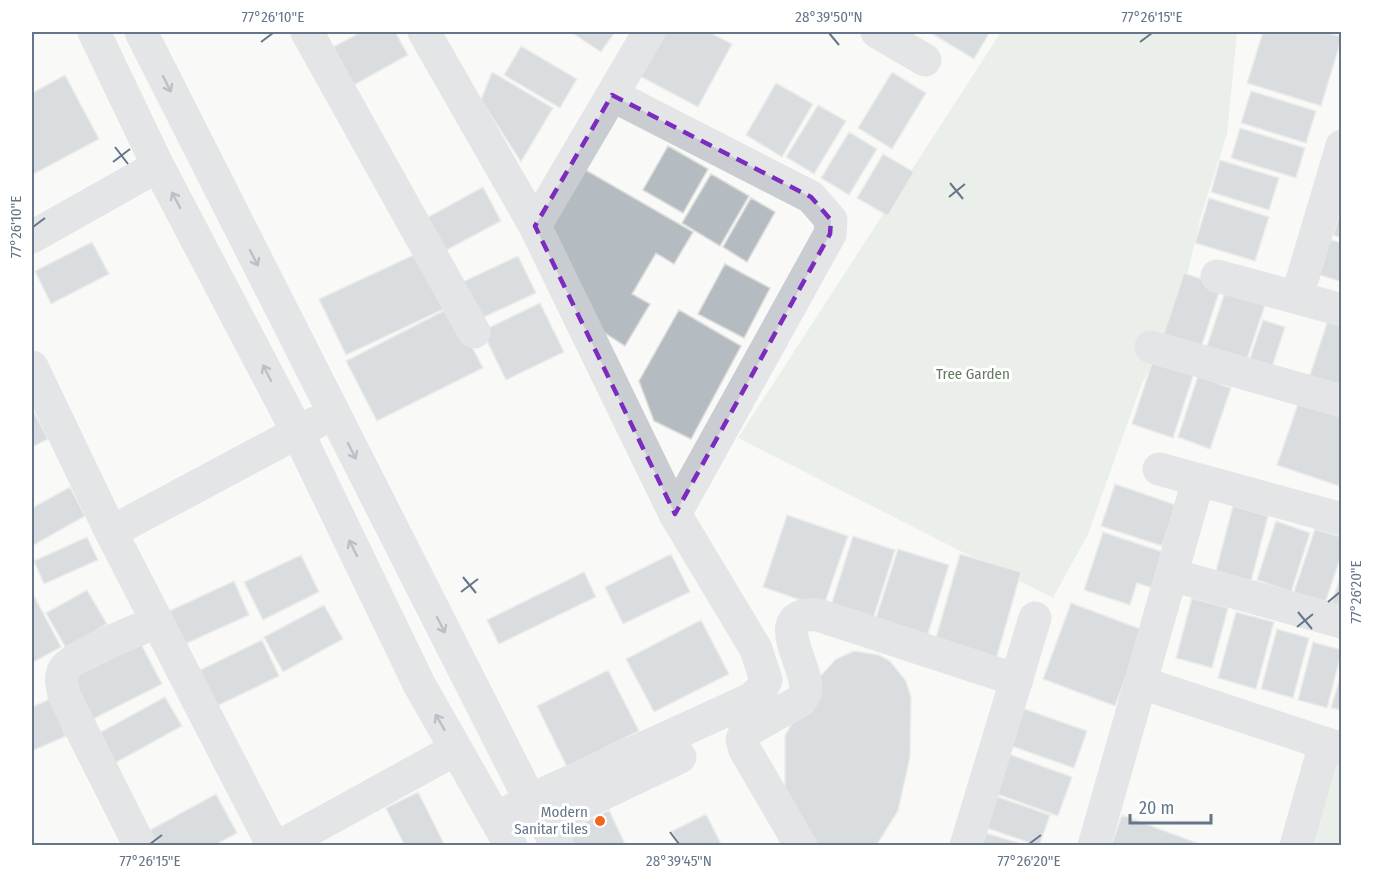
<svg xmlns="http://www.w3.org/2000/svg" width="1373" height="877" font-family="'Fira Sans Condensed',sans-serif">
	<style>
		.green { fill: #dae2d7 }
		.building { fill: #b4bbc1; stroke: #dbdbd9; stroke-width: 1.5 }
		.lines { fill: none; stroke-linecap: round; stroke-linejoin: round }
		.minor { stroke: #c9ccd0; stroke-width: 33 }
		.oneway { stroke: #6b7a8e }
		.marked { fill: none; stroke: #7b2cbf; stroke-width: 4.5; stroke-dasharray: 12 8; stroke-linejoin: round }
		.ticks { fill: none; stroke: #66768a; stroke-width: 2 }
		.poi-dot { fill: #f2661f; stroke: #fff; stroke-width: 2 }
		.labels { text-anchor: middle; dominant-baseline: central; stroke-width: 6; stroke-linejoin: round; paint-order: stroke }
		.park-label { font-size: 15px; fill: #647b61; stroke: #fff }
		.poi-label { font-size: 15px; fill: #66768a; stroke: #fff; text-anchor: end }
		.neatline { fill: none; stroke: #66768a; stroke-width: 2 }
		.ticks-label { font-size: 15px; text-anchor: middle; fill: #66768a }
	</style>
	<rect width="100%" height="100%" fill="#f9f9f7"/>
	<path class="green" d="M1001,32H1237L1227,134L1201,216L1176,323L1142,383L1088,534L1053,598L738,438Z
		M1330,759L1341,762V845L1311,846Z"/>
	<path class="building" d="M361,32H395L408,55L345,90L324,52Z
		M571,32H615L601,52Z
		M654,32H709L732,44L698,107L632,72Z
		M929,32H990L974,59Z
		M1263,32H1323L1342,37L1321,106L1247,83Z
		M521,46L577,79L560,108L504,75Z
		M492,72L553,108L521,162L481,100Z
		M892,72L926,93L892,149L858,128Z
		M65,75L99,139L32,175V93Z
		M776,83L813,104L782,157L746,135Z
		M1251,91L1316,111L1306,143L1241,123Z
		M818,105L846,121L814,174L786,157Z
		M1240,128L1305,148L1296,178L1231,158Z
		M849,132L877,149L849,195L821,178Z
		M668,146L708,169L683,213L643,190Z
		M883,154L914,172L888,216L857,198Z
		M1220,160L1279,178L1269,210L1211,192Z
		M582,168L693,232L674,264L656,253L632,294L650,304L625,346L600,330L550,223Z
		M711,174L749,196L720,246L682,223Z
		M483,187L501,221L439,254L421,221Z
		M751,198L775,212L747,262L723,247Z
		M1209,198L1269,217L1255,261L1195,243Z
		M1342,207V238L1333,235Z
		M1321,237L1342,243V282L1310,272Z
		M92,242L109,274L51,304L35,271Z
		M418,253L444,309L346,355L319,299Z
		M518,256L536,293L473,322L456,285Z
		M725,264L770,288L744,338L698,314Z
		M1184,273L1221,286L1200,351L1162,339Z
		M1225,292L1265,305L1245,365L1205,352Z
		M540,303L564,352L506,380L482,331Z
		M451,307L483,368L377,421L346,361Z
		M679,310L741,346L691,439L654,421L639,381Z
		M1329,317L1342,321V388L1309,378Z
		M1263,320L1285,327L1269,377L1246,370Z
		M1153,360L1194,373L1173,438L1132,424Z
		M1198,376L1231,388L1210,449L1178,437Z
		M1299,401L1342,415V477L1339,486L1277,465Z
		M32,408L48,439L32,447Z
		M1115,484L1176,505L1162,546L1101,526Z
		M70,487L85,516L32,546V508Z
		M1233,506L1268,516L1251,581L1216,571Z
		M787,515L848,536L823,608L763,587Z
		M1276,521L1310,533L1291,592L1257,580Z
		M1315,529L1342,537V553L1325,603L1294,592Z
		M1103,532L1169,554L1158,590L1137,583L1130,605L1084,590Z
		M853,536L895,550L871,625L829,612Z
		M87,537L98,560L44,584L34,561Z
		M898,549L949,565L927,637L875,621Z
		M671,554L690,592L623,624L605,587Z
		M960,554L1021,572L995,663L934,645Z
		M301,555L319,592L263,620L244,582Z
		M584,572L596,597L499,644L487,620Z
		M1342,572V609L1331,605Z
		M234,581L249,615L183,645L167,612Z
		M87,590L107,624L66,648L46,613Z
		M32,592L61,647L32,663Z
		M1192,598L1228,608L1212,668L1176,658Z
		M1071,603L1143,630L1115,706L1043,679Z
		M324,605L343,639L283,672L264,637Z
		M1236,612L1274,622L1256,689L1218,678Z
		M701,620L729,674L654,712L626,659Z
		M1277,629L1309,638L1293,698L1261,689Z
		M262,640L279,676L217,706L200,670Z
		M1313,642L1342,650L1327,708L1298,700Z
		M141,644L162,684L93,719L72,678Z
		M854,651L879,655L890,661L906,681L911,697L910,757L898,811L876,846H807L785,799V736L814,683L836,659Z
		M608,670L639,731L567,767L537,706Z
		M1342,670V710L1331,708Z
		M165,697L182,726L115,763L99,733Z
		M50,699L66,736L32,751V707Z
		M1013,705L1087,731L1074,768L1000,742Z
		M1000,751L1072,777L1058,816L986,790Z
		M418,792L445,846H405L386,808Z
		M216,794L237,833L213,846H158L150,830Z
		M992,795L1050,815L1039,846L981,826Z
		M609,810L626,846H570L564,832Z
		M706,814L722,846H680L672,831Z
		M1122,815L1197,843V846H1111Z
		M979,831L1029,846H975Z"/>
	<g class="lines">
		<path class="minor" d="M94,32L158,166L298,433L419,684L511,846
			M141,32L530,800L558,846
			M307,32L474,332
			M424,32L535,226L675,514L756,649L766,680L761,690L751,699L530,800L496,819
			M877,32L925,60
			M612,95L811,197L831,220L830,234L675,514
			M535,226L649,32
			M32,237L158,166
			M1217,276L1342,310
			M1297,297L1342,146
			M1151,347L1342,401
			M32,367L111,532
			M1159,469L1342,519
			M1172,575L1342,622
			M1142,683L1342,749
			M543,822L680,757
			M140,846L64,695C62,685 59,677 65,668C73,655 139,630 156,622
			M273,846L111,532L315,423
			M280,846L456,749
			M801,846L745,750L742,740L745,732L800,701L806,692C808,663 765,611 818,615L1017,680
			M966,846L1035,618
			M1094,846L1198,481
			M1296,846L1325,744"/>
	</g>
	<defs><path id="oneway-shaft" d="M-6 0H5M1.5-3L5.5 0L1.5 3" fill="none" stroke-width="1.6" stroke-linecap="round" stroke-linejoin="round" transform="scale(1.5)"/></defs>
	<g class="oneway">
		<use href="#oneway-shaft" transform="translate(167 84) rotate(63)"/>
		<use href="#oneway-shaft" transform="translate(176 200) rotate(-118)"/>
		<use href="#oneway-shaft" transform="translate(254 258) rotate(63)"/>
		<use href="#oneway-shaft" transform="translate(267 373) rotate(-117)"/>
		<use href="#oneway-shaft" transform="translate(352 451) rotate(63)"/>
		<use href="#oneway-shaft" transform="translate(353 548) rotate(-116)"/>
		<use href="#oneway-shaft" transform="translate(441 625) rotate(63)"/>
		<use href="#oneway-shaft" transform="translate(440 722) rotate(-120)"/>
	</g>
	<path d="M0 0H1373V877H0ZM612,95L811,197L831,220L830,234L675,514L535,226Z" fill="#f9f9f7" fill-opacity=".55" fill-rule="evenodd"/>
	<path class="marked" d="M612,95L811,197L831,220L830,234L675,514L535,226Z"/>
	<path class="ticks" d="M829,33L839,45M261,42L273,33M1140,42L1152,33M115,147L128,164M113,162L130,149M950,183L963,199M949,197L965,184M33,227L45,218M463,577L476,593M461,592L478,579M1328,602L1340,592M1298,612L1312,629M1297,627L1313,614M670,832L679,844M150,844L162,835M1029,844L1041,835"/>
	<circle class="poi-dot" cx="600" cy="821" r="6"/>
	<g class="labels">
		<g class="park-label">
			<text x="973" y="374">Tree Garden</text>
		</g>
		<g class="poi-label">
			<text x="588" y="812">Modern<tspan x="588" dy="17">Sanitar tiles</tspan></text>
		</g>
	</g>
	<rect width="1373" height="877" fill="none" stroke="#ffffff" stroke-width="66"/>
	<path d="M1130 814v9h81v-9" fill="none" stroke="#66768a" stroke-width="3"/>
	<text x="1139" y="814" font-size="18" fill="#66768a" stroke="#ffffff" stroke-width="4.5" paint-order="stroke">20 m</text>
	<rect x="33" y="33" width="1307" height="811" class="neatline"/>
	<g class="ticks-label">
		<text x="273" y="22">77°26'10"E</text>
		<text x="829" y="22">28°39'50"N</text>
		<text x="1152" y="22">77°26'15"E</text>
		<text transform="translate(16 227) rotate(-90)" y="5">77°26'10"E</text>
		<text transform="translate(1356 592) rotate(-90)" y="5">77°26'20"E</text>
		<text x="150" y="866">77°26'15"E</text>
		<text x="679" y="866">28°39'45"N</text>
		<text x="1029" y="866">77°26'20"E</text>
	</g>
</svg>
